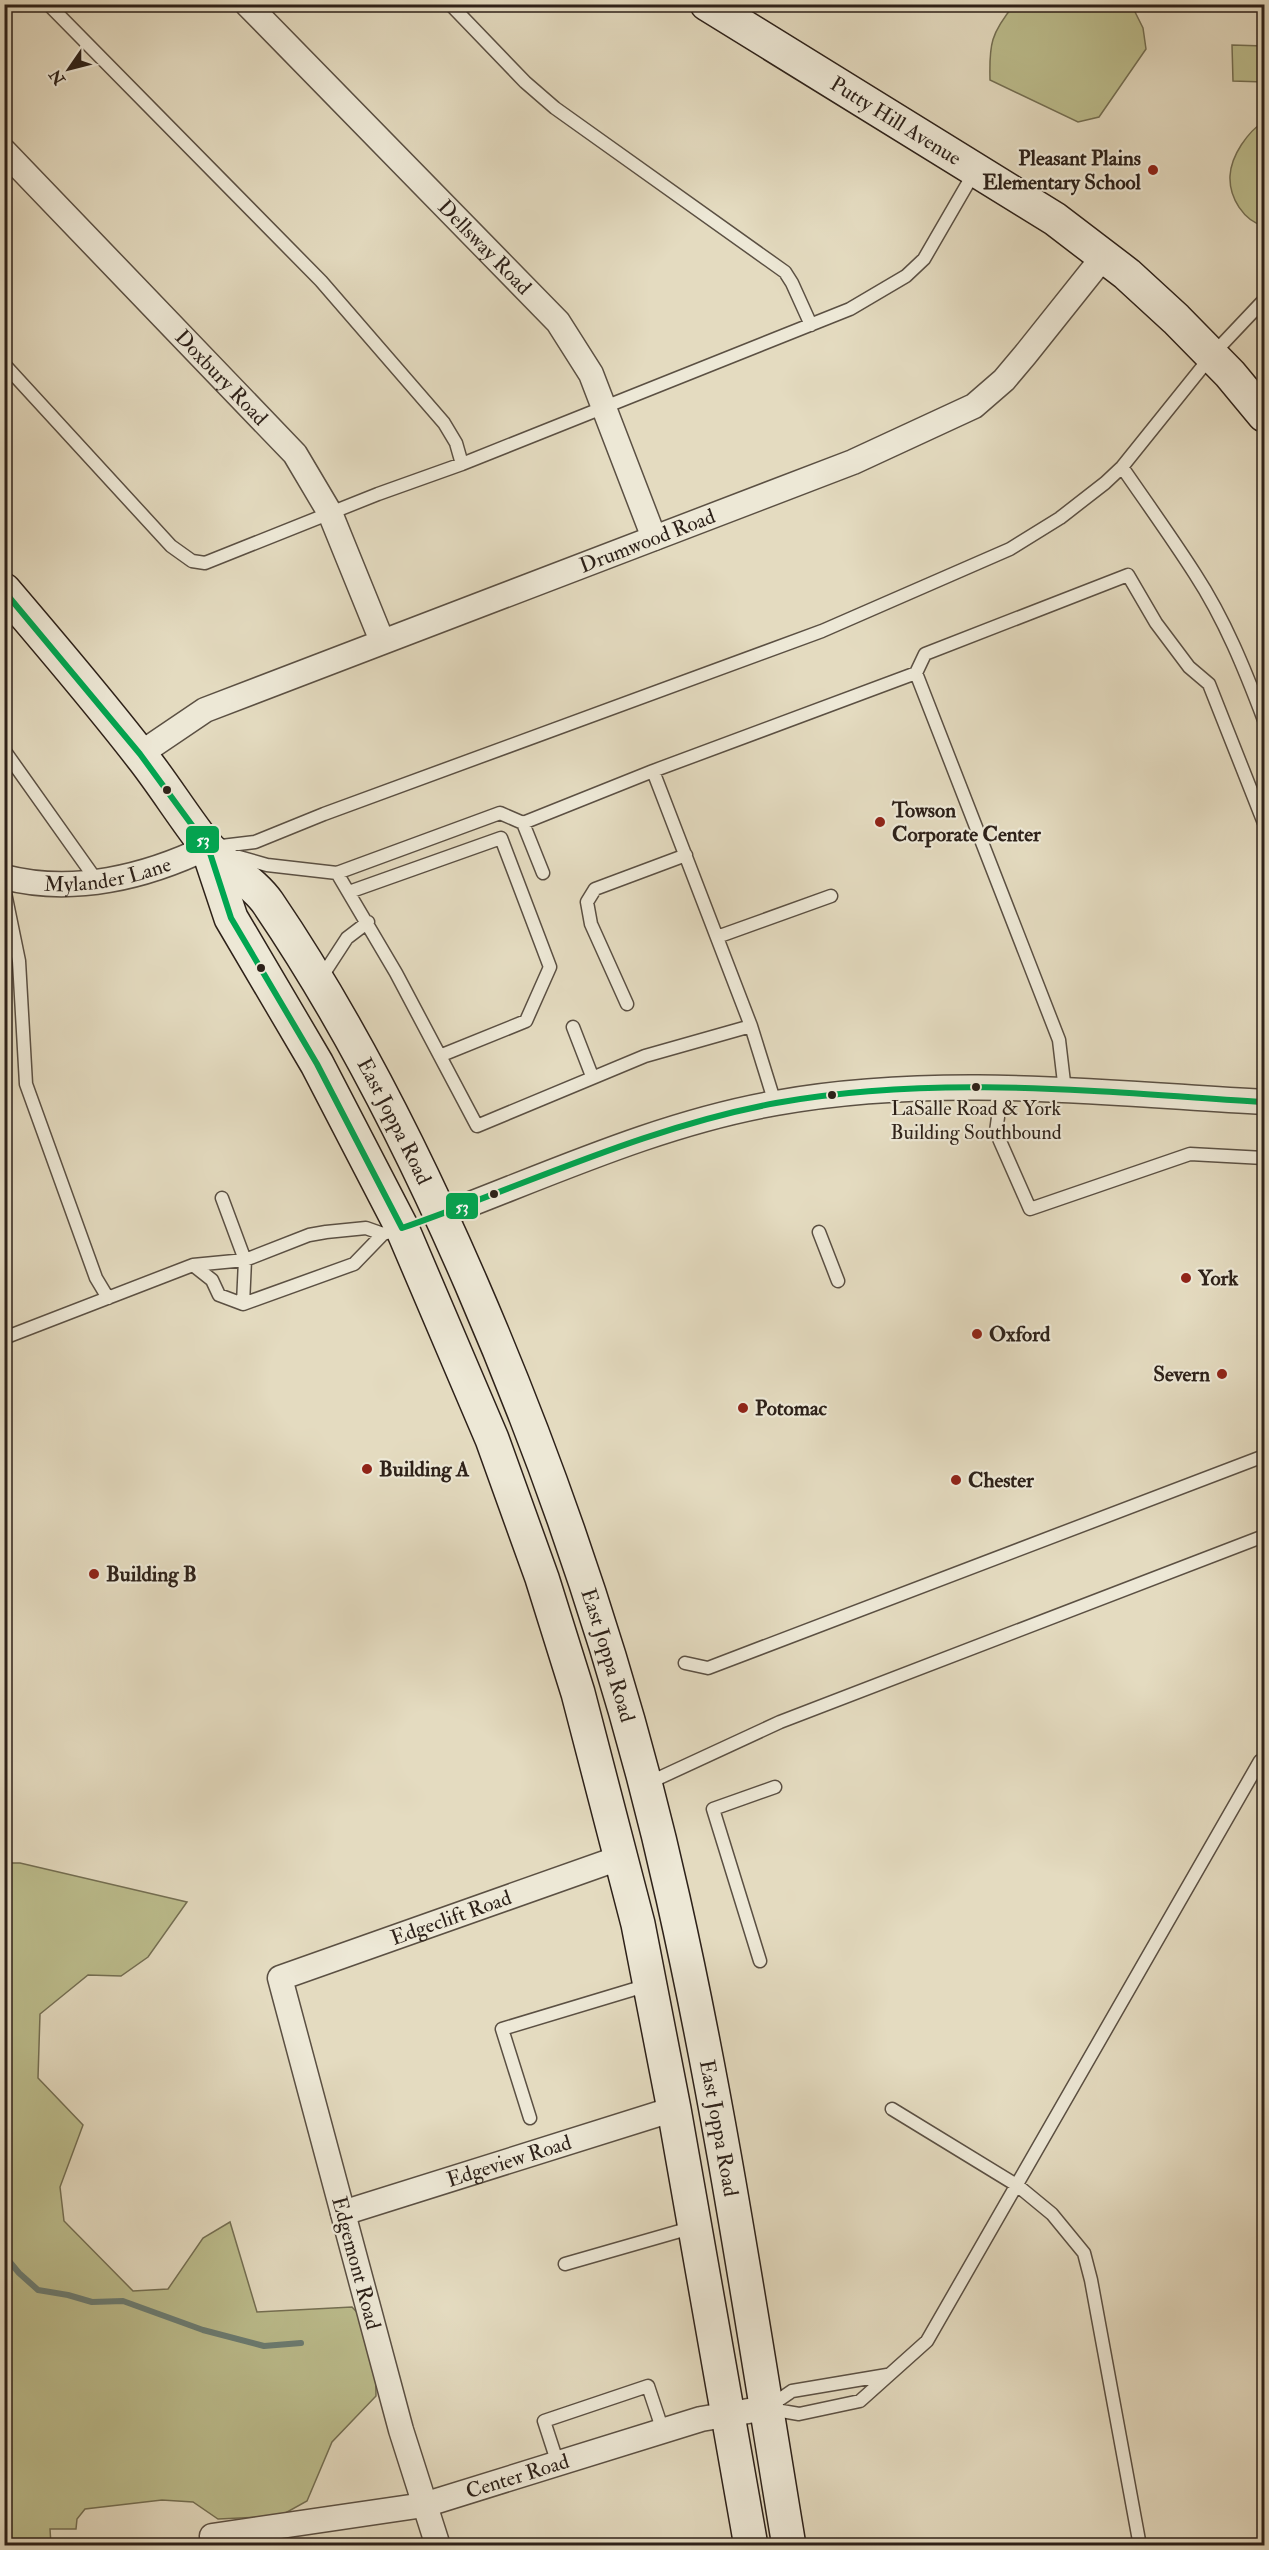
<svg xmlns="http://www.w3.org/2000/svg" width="1269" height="2550" font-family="'IM FELL Double Pica',serif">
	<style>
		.green { fill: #bcbd8d; stroke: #746f53; stroke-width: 1.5 }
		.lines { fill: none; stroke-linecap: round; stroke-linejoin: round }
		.stream { stroke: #6b7d74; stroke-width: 6 }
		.lane-casing { stroke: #5b5043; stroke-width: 15 }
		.street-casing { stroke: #5b5043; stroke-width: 27 }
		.secondary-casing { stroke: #2d2119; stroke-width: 36 }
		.lane { stroke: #ede8d6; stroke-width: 12 }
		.street { stroke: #ede8d6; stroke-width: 24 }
		.secondary { stroke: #ede8d6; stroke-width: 33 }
		.bus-1-casing { stroke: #ede8d6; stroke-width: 10 }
		.bus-1 { stroke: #00a651; stroke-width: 6 }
		.poi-dot { fill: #8f2418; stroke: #ede8d6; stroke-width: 2 }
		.bus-dot { fill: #2d2119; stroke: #ede8d6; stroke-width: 2 }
		.labels { text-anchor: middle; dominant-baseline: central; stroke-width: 4.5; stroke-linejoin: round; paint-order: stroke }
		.bus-label { font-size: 20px; fill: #2d2119; stroke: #ede8d6 }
		.street-label { font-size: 21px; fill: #2d2119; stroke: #ede8d6 }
		.poi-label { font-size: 21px; font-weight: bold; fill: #2d2119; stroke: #ede8d6; text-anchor: start }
		.line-badge { stroke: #ede8d6; stroke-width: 2 }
		.badge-label { font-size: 16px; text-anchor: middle; font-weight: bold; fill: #fff }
	</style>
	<rect width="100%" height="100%" fill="#e4dbc0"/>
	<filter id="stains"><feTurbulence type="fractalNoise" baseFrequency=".00333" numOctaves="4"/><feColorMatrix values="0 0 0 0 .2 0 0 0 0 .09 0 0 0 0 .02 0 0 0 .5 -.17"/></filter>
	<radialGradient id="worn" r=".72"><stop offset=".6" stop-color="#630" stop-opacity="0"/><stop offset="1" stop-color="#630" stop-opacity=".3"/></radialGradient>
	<path class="green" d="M1014,5L1132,6L1143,28L1146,49L1099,117L1078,122L990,80C989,44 991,33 1014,5Z
		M1232,45L1264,46V82L1233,81Z
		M1264,121V226C1244,221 1229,198 1230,176C1231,155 1248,132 1264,121Z
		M4,1863H20L187,1902L148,1957L121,1976L88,1975L40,2014L38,2078L83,2125L60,2187L64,2221L133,2291L168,2289L203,2238L230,2222L257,2312L352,2307L375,2331L376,2396L332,2442L307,2501L280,2516L218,2519L193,2502L162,2500L85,2509L77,2519L76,2529H50L51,2545H5Z"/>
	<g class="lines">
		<path class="stream" d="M4,2255L19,2273L38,2290L68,2295L92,2302L123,2301L203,2330L264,2346L301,2343"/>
		<g class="lane-casing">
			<path id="lane" d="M48,4L321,281L444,423L456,443L462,464
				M450,4L525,82L555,108L785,272L792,283L811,325
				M4,364L171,546L192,561L205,563L378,494L462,464L850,309L906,276L924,259L975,171
				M1122,467C1146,502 1172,538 1195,574C1225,620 1245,670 1264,720
				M4,750L97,881
				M653,771L916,673
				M523,823L653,771L751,1026L775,1103
				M213,847L255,842L324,814L822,631L1010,549L1060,518L1105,483L1122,467L1212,355L1264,300
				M232,855L267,865L337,873L500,813L523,823L543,873
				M337,873L396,973L477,1126L645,1056L751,1026
				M4,888L19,961L26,1084L96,1278L108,1298
				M349,892L501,838L550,967L526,1021L442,1055
				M717,937L831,896
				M319,981L347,938L368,922
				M627,1004L591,924L587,902L595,889L686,855
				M573,1027L592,1076
				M1002,1087L996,1132L1030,1209L1190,1154L1264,1158
				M1065,1091L1059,1040L916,673L925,654L1128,575L1156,623L1189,667L1209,684L1264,823
				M222,1198L245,1260L243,1304
				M819,1232L838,1281
				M193,1265L212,1280L219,1295L243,1304L354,1264L383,1234L390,1232
				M4,1338L193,1265L245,1260L309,1235L326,1232L366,1228L383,1234
				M685,1663L708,1668L1264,1456
				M646,1784L780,1722L1264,1536
				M760,1961L713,1809L775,1787
				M892,2109L1018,2186L1052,2214L1084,2253L1091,2280L1140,2546
				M530,2118L502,2029L648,1985
				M565,2264L694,2227
				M770,2406L792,2391L887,2375
				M770,2409L799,2414L860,2401L927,2341L1260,1761L1264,1760
				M558,2464L544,2421L648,2386L663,2431"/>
		</g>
		<g class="street-casing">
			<g id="street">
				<path id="s1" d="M247,4L558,322L591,374L654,538"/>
				<path id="s2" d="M4,151L295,454L330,513L382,641"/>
				<path id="s3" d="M140,754L205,710L853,462L974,406L1004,380L1025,355L1104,256"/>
				<path id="s4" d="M4,877C73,895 146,877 208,847"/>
				<path d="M442,1215C550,1174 661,1123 776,1103C938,1074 1102,1093 1264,1102"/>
				<path id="s5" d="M343,2213L674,2109"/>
				<path id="s6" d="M212,2536L424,2505L701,2419L766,2408"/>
				<path id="s7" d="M438,2546L401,2430L280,1978L622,1857"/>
			</g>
		</g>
		<g class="secondary-casing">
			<g id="secondary">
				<path id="s8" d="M707,4L1055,219L1127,274L1176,319L1230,374L1264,415"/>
				<path id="s9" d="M4,590C51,645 98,700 142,757C164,785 183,816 205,844C223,866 252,880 268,903C347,1019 415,1154 471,1283C557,1481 626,1687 673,1898C721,2111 753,2329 789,2546"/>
				<path d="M208,849L231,918L317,1064L402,1228L492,1439L542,1578L578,1693L638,1924L674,2109L751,2546"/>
			</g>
		</g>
		<use href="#lane" class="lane"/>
		<use href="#street" class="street"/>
		<use href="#secondary" class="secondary"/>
		<g class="bus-1-casing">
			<path id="bus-1" d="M4,591L140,754L208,847L231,918L317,1064L402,1228C526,1185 646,1127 776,1103C936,1074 1102,1092 1264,1102"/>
		</g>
		<use href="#bus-1" class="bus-1"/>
	</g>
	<g class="poi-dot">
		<circle cx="1153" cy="170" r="6"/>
		<circle cx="880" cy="822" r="6"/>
		<circle cx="1186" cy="1278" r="6"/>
		<circle cx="977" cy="1334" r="6"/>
		<circle cx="1222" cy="1374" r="6"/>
		<circle cx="743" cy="1408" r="6"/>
		<circle cx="367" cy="1469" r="6"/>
		<circle cx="956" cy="1480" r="6"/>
		<circle cx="94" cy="1574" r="6"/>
	</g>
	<g class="bus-dot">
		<circle cx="167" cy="790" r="5"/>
		<circle cx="261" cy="968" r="5"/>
		<circle cx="976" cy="1087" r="5"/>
		<circle cx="832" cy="1095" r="5"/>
		<circle cx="494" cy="1194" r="5"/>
	</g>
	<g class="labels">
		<g class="bus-label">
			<text x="976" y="1108">LaSalle Road &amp; York<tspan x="976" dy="24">Building Southbound</tspan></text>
		</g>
		<g class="street-label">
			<text stroke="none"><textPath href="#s8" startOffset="222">Putty Hill Avenue</textPath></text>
			<text stroke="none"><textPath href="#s1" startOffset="340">Dellsway Road</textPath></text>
			<text stroke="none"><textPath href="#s2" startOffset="314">Doxbury Road</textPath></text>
			<text stroke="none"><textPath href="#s3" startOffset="552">Drumwood Road</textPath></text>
			<text stroke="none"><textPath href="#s4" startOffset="105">Mylander Lane</textPath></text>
			<text stroke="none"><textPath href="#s9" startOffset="663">East Joppa Road</textPath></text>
			<text stroke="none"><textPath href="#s9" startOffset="1239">East Joppa Road</textPath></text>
			<text stroke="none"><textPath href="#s7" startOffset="771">Edgeclift Road</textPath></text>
			<text stroke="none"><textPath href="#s9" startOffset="1725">East Joppa Road</textPath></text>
			<text stroke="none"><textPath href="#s5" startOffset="174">Edgeview Road</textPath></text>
			<text transform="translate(356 2263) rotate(75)">Edgemont Road</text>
			<text stroke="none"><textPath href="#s6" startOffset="312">Center Road</textPath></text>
		</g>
		<g class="poi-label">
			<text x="1141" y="158" text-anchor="end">Pleasant Plains<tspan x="1141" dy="24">Elementary School</tspan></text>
			<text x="892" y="810">Towson<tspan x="892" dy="24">Corporate Center</tspan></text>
			<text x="1198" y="1278">York</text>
			<text x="989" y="1334">Oxford</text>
			<text x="1210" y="1374" text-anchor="end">Severn</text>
			<text x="755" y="1408">Potomac</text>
			<text x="379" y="1469">Building A</text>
			<text x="968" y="1480">Chester</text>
			<text x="106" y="1574">Building B</text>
		</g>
	</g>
	<g class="line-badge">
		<rect x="185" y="825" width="35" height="29" rx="6" fill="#00a651"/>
		<rect x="445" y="1192" width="34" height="28" rx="6" fill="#00a651"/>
	</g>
	<g class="badge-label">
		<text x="203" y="845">53</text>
		<text x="462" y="1212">53</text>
	</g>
	<rect width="1269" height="2550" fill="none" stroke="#e4dbc0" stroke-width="24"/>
	<rect x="6" y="6" width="1257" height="2538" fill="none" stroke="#2d2119" stroke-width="3"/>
	<rect x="12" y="12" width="1245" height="2526" fill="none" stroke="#2d2119" stroke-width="1.5"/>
	<g transform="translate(69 69) rotate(235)" stroke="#ede8d6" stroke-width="4.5" paint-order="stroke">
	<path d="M0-4.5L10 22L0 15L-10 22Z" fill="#2d2119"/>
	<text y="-9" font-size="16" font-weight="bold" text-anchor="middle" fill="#2d2119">N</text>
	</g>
	<rect width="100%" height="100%" filter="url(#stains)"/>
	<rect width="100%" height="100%" fill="url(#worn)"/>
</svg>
